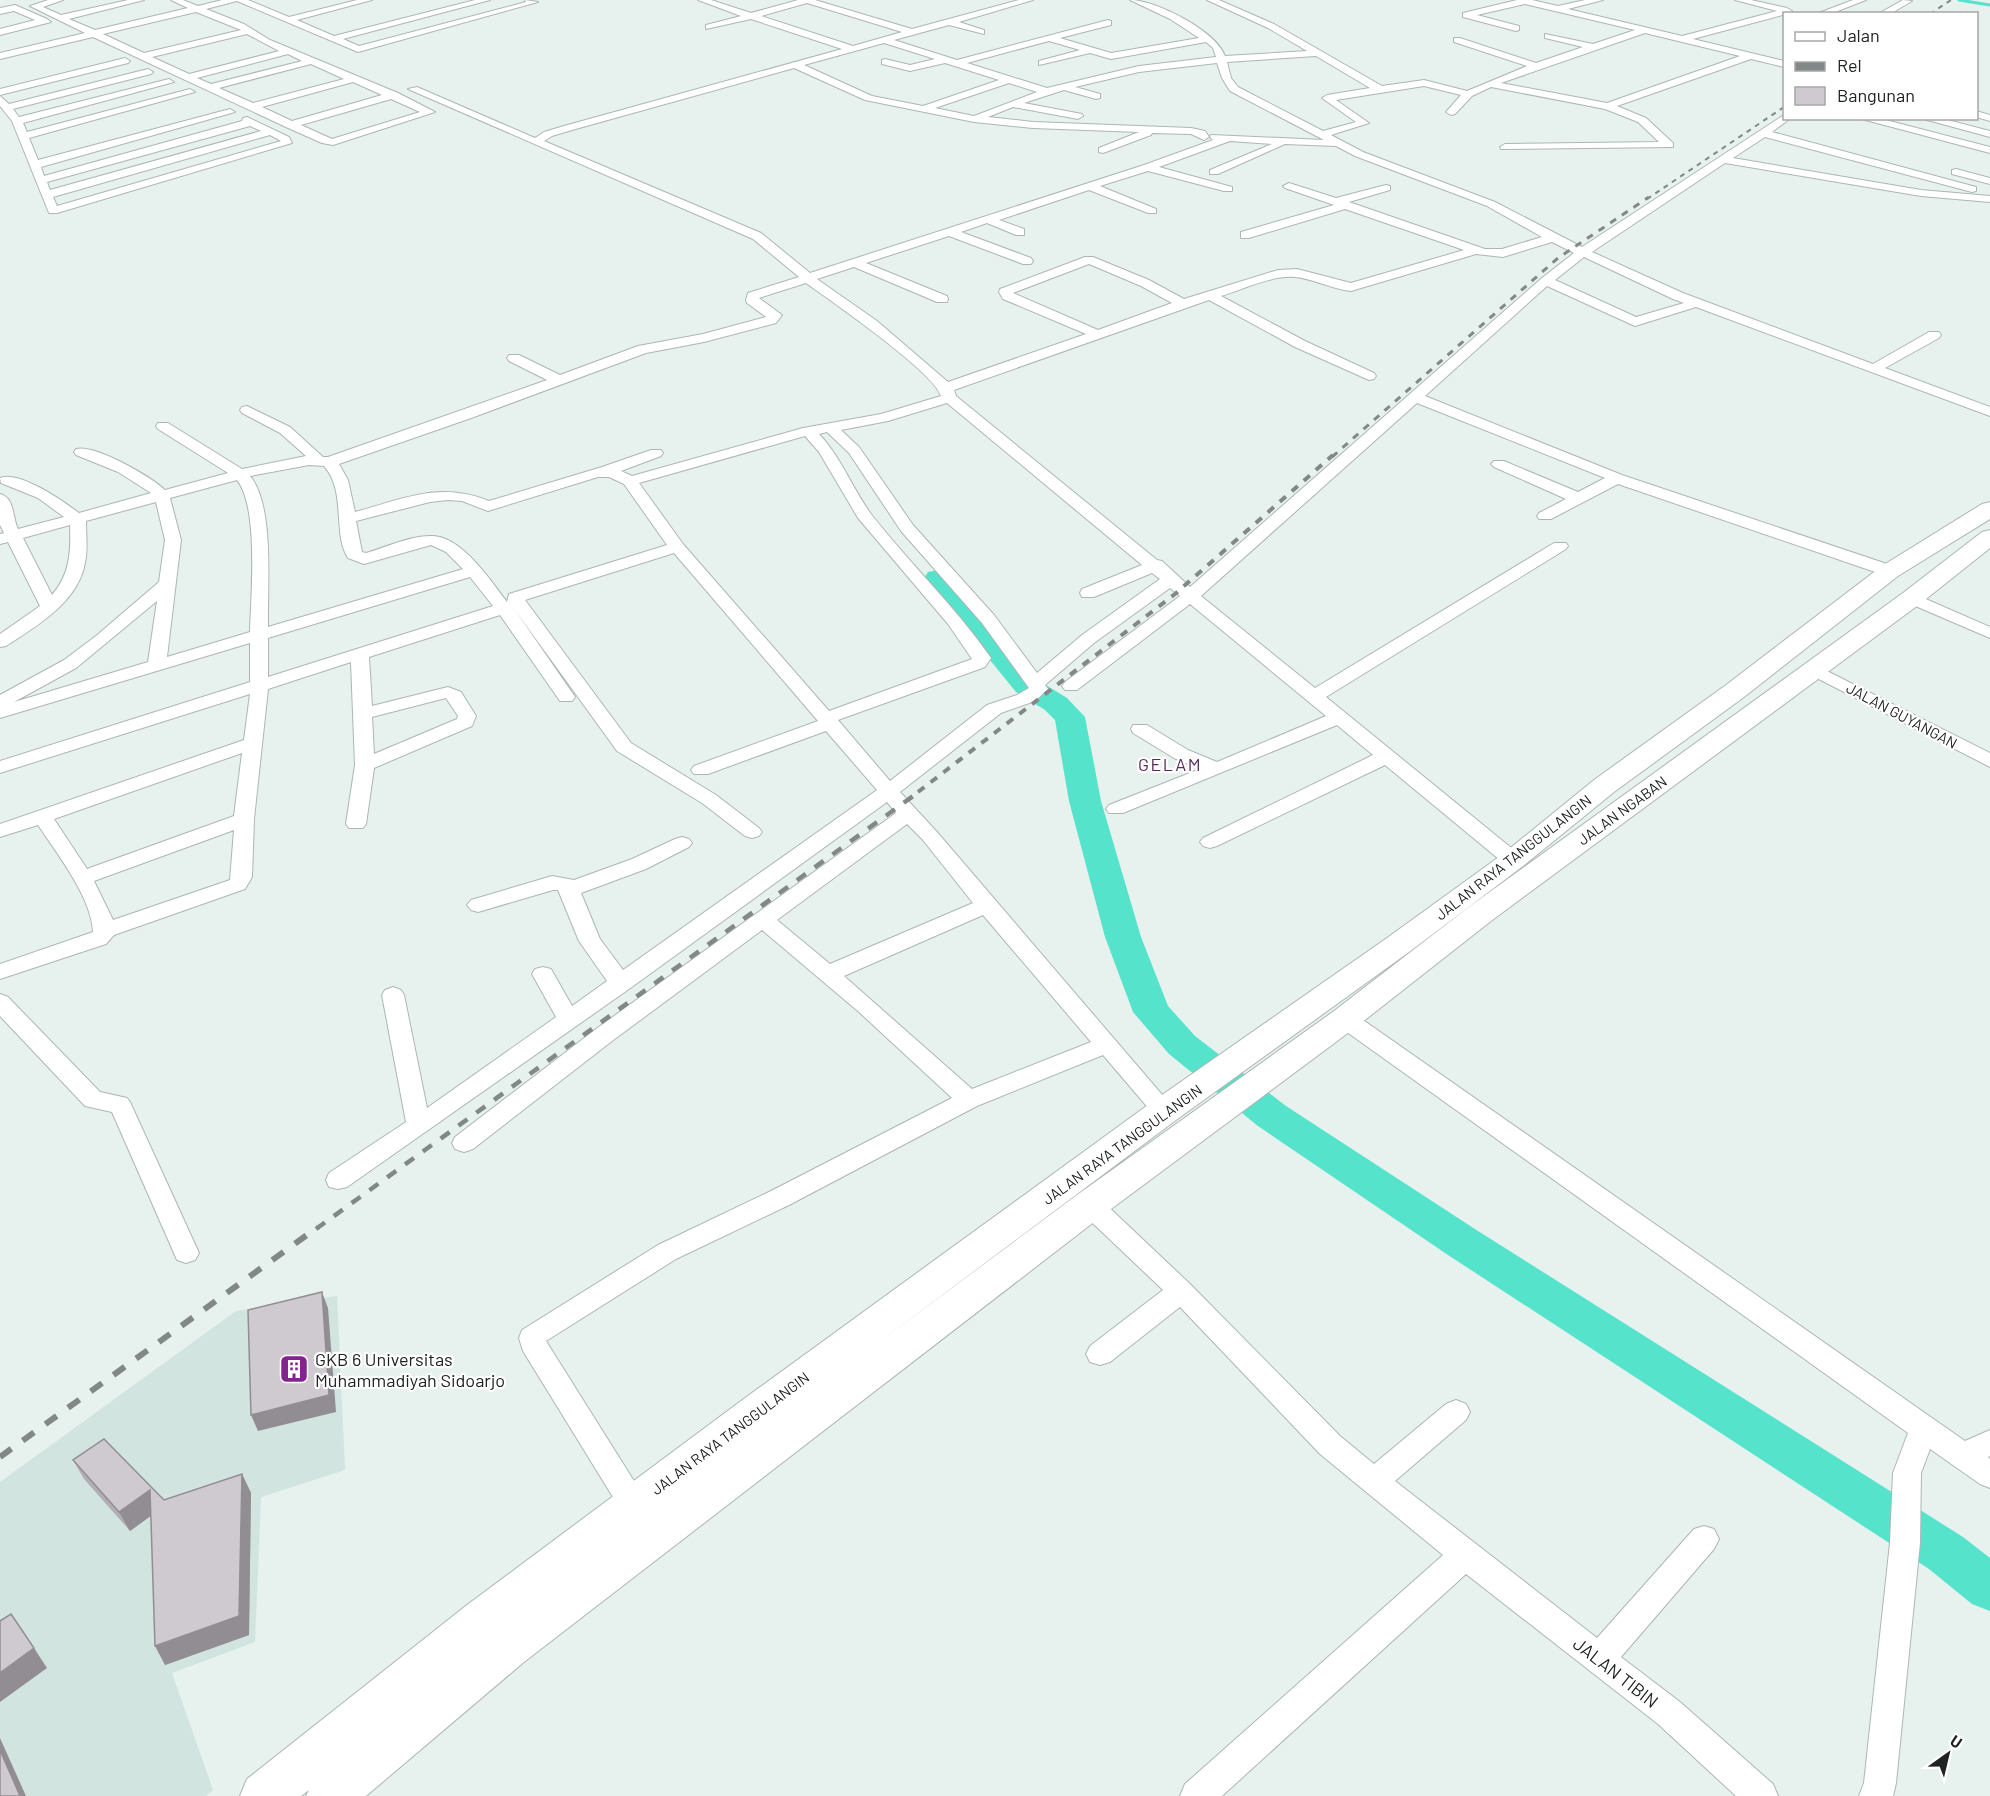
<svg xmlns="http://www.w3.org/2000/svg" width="1990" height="1796" font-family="Barlow,sans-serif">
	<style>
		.built { fill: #d1e4e0 }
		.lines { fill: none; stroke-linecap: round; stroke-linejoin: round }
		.stream { stroke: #56e3cc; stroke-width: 3 }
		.river { fill: #56e3cc; fill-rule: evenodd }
		.minor-casing { stroke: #adb6b4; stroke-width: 2 }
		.highway-casing { stroke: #adb6b4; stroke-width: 2 }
		.minor { fill: #fff; fill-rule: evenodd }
		.highway { fill: #fff; fill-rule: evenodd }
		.rail-far4 { stroke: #828887; stroke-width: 2; stroke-dasharray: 5 5; stroke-linecap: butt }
		.rail-far3 { stroke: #828887; stroke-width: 3; stroke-dasharray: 7 7; stroke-linecap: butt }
		.rail-far2 { stroke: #828887; stroke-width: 4; stroke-dasharray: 8 8; stroke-linecap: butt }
		.rail-far1 { stroke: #828887; stroke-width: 4.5; stroke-dasharray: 11 11; stroke-linecap: butt }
		.rail { stroke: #828887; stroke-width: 6; stroke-dasharray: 14 14; stroke-linecap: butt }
		.wall { fill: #b2aeb3 }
		.shaded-wall { fill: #918d92 }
		.building { fill: #cfcad0; stroke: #918d92; stroke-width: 1.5 }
		.labels { text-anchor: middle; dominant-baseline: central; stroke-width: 4.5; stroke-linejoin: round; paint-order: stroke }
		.street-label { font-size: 15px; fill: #202323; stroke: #fff }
		.quarter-label { font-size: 18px; letter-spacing: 1.5px; fill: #57295b; stroke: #fff }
		.near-poi-label { font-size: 18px; fill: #202323; stroke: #fff; text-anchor: start }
		.near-street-label { font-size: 18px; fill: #202323; stroke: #fff }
	</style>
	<rect width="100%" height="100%" fill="#e7f1ee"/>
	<path class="built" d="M337,1296L345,1470L261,1497L255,1642L172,1673L213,1790L206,1796H0V1482L236,1311Z"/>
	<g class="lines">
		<path class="stream" d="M1959,0L1990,5"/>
		<path class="river" d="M938,570L948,572L1038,680L1067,698L1085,717L1101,801L1141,937L1168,1006L1195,1036L1286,1106L1478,1231L1963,1537L1990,1558V1611L1972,1604L1929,1569L1448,1255L1258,1126L1169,1054L1133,1012L1105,937L1069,801L1055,720L1045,710L1016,692L928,584L924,578L928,572Z"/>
		<g class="minor-casing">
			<path id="minor" d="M48,0H63L43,7L61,15L128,0H144L69,19L95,30L188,8L171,0H183L198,6L222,0H248L289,17L357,0H372L297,20L334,36L475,0H490L343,39L359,46L526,2L525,0L538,2L358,52L237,1L206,9L244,24L270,40L398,93L435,112L333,145L322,143L286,127L93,37L0,59V53L85,33L30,6ZM196,12L241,30L144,53L103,34ZM247,34L279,51L189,74L152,57ZM288,54L302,61L211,84L197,78ZM311,64L344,79L253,103L219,88ZM353,82L382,95L292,121L262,107ZM391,99L420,112L332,139L301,125Z
				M698,0H711L751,13L798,0H815L912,29L1019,0H1033L959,22L984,30V34L949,25L894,40L957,60L1108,20L1111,21V25L1060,38L1111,53L1199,38L1170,19L1130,0C1156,0 1216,31 1225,56L1307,51L1268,28L1207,0H1219L1274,24L1382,86L1424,80L1467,91L1527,66L1454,42V38H1460L1536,63L1583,47L1545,38V34L1593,44L1635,30L1525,4L1477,15L1519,26V30L1516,31L1463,17V13L1517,0H1532L1558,6L1585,0H1603L1568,9L1682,36L1777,11L1735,0H1751L1787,8L1792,11L1790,13L1693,39L1784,61V67L1751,59L1617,106L1646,118L1673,143V147L1501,149L1500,147L1505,144L1659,142L1638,122L1605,109L1491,87L1472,96L1455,114L1451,115L1446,112L1461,95L1424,86L1336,100L1369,123L1331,135L1363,152L1495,202L1582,247L1784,115V118H1791L1772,132L1976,187V191L1972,192L1765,137L1733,158L1921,190L1990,196V202L1921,196L1725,163L1592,252L1683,293L1873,364L1929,332H1939L1941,335L1939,338L1885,368L1990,407V416L1696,307L1635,326L1547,286L1425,396L1622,475L1896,567L1898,571L1896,575H1884L1618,484L1551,519H1539L1537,516L1539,513L1566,499L1494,467L1491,464L1494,461H1504L1578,492L1605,478L1417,403L1201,596L1315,688L1554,543H1566L1568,546L1566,549L1326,697L1520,855L1523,860L1520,865L1513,866L1506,865L1385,765L1217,846L1210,848L1203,846L1200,842L1203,838L1373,755L1337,725L1123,813H1109L1106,809L1109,805L1200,769L1174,758L1133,733L1131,729L1133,725H1147L1188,750L1217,762L1326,716L1190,604L1077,690H1065L1062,686L1065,682L1180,596L1170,588L1094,643L1045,685L1048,689L1035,701L1001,713L900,792L937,832L1176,1111L1172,1117L1164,1120L1156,1117L1103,1055L977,1106L789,1205L676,1259L546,1341L644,1497L649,1506L644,1515L634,1519L624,1515L523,1351L519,1338L522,1330L658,1245L771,1191L952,1098L859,1012L762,930L612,1041L473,1149L464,1152L455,1149L452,1143L455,1137L596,1029L896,813L887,802L629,989L347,1187L338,1189L329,1187L326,1180L329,1173L406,1122L382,995L385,990L393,987L401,990L404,995L427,1108L556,1017L532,974L535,969L543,967L551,969L572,1006L607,981L579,941L558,890H553L478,912L471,910L467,905L471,900L552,876L574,880L632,859L675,839L682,837L689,839L692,843L689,847L646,869L581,893L600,939L623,970L877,790L826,731L708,774H694L691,770L694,766L818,721L674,553L525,600L631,743L716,795L759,828L762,832L759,836L752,838L745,836L702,803L617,751L515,610L575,697L572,701H560L500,615L369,657L372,706L448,687L461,692L476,716L472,726L374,768L366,824L363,828H349L346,824L355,765L351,662L268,689L254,819L252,877L245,889L114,935L106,944L0,979V964L93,932C92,898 56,852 38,825L0,837V824L244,740L250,694L0,773V761L250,682V643L0,718V695L64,660L96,636L159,582L165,540L156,502L86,521C86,535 88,549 85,563C78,602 37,626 6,646L0,647V634L40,606L8,542L0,544V534L4,533L0,525V494C15,498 12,517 18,529L64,517L38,498L1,483L0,478C19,470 63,501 79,513L151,493L118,472L76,455L74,452L76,449C95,444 150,476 165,490L228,473L158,429L156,426L158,423H168L242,469L306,456L280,433L242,413L240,410L242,407L247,406L290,427L323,457H328L547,380L509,361L507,358L509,355H519L560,375L638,346L703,334L766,317L747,303L746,300L748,293L799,277L753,239L408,89L417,87L535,138L544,132L564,126L842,49L751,19L706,29V25L741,16ZM807,3L902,32L853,46L761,16ZM1645,33L1740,56L1607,103L1501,83ZM1049,41L1080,50L1039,61V65L1090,53L1111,59L1206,42L1213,48L1216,57L1139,66L1047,88L967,63ZM884,43L935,59L910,65L885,59L882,60V64L910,71L945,63L999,80L923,106L872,96L804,65ZM1316,56L1370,88L1327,95L1322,98L1356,122L1323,131L1238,87L1231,78L1227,62ZM1217,63L1222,78L1230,91L1324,140L1211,135L1210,137L1213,140L1144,165L810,273L761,233L544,141L552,136L572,130L794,68L865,100L974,122L1033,128L1139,132L1099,148V152L1103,153L1151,135L1152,133L1191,134L1204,140L1209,137L1205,131L1191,128L1033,122L988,117L1013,107L1078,119L1083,116L1082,114L1024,103L1064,90L1096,99L1100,98V94L1075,87L1139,72ZM1009,83L1037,92L974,116L935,108ZM1230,141L1272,144L1210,170V174H1218L1285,144L1336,146L1355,156L1487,206L1542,237L1502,249H1485L1349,202L1390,190V186L1386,185L1336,198L1289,183L1283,186L1285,188L1334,205L1241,232V238H1249L1345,209L1464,250L1351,283L1297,269L1278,270L1184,299L1149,280L1093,257H1085L1000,289L999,292L1003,299L1086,334L948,382L877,321L817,279L854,267L937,302H947L948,299L947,296L866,263L949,236L1023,264H1031L1033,261L1031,258L961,232L987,223L1016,235H1024V229L999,220L1089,190L1148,213H1156V209L1100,186L1148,171L1224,191H1232V187L1159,167ZM1552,242L1574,253L1542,278L1190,587L1162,561L1157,560L956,396L954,390L1209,300L1295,347L1369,380L1374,379L1376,376L1374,373L1305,341L1221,296C1244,289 1272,275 1295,277C1314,279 1332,289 1351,291L1476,254L1503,257ZM1584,257L1673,299L1684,303L1636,317L1555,280ZM1089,264L1141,286L1172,303L1098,330L1013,293ZM806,283C831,301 934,372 941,396L881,414L803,428L632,476L621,471L661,456L663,453L661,450H651L602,467L489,501C439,481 404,499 355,512L348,480L339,464L474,417L646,353L704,342L776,323L782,315L759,298ZM947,403L1142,565L1082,589L1080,593L1082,597H1094L1152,573L1160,579L1082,635L1037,673L994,615L913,525L859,447L841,430L888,421ZM827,432L849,453L901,531L982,623L1029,688L1017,695L987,705L890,781L838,720L985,667L991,658C955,606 909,563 871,514C852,488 841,457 819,434ZM805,436L819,452L858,518L948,624L972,659L829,711L683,544L639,483ZM309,465L324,466C347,492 332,533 348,558L364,564L431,545L446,552L463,569L268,627C267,587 275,506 250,476ZM598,477H609L624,484L667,545L509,594L507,602C491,581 462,537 433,536C411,535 387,547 366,553L362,552L356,521L430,502L448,500L462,501L488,511ZM237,480C259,507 251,595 250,632L167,657L181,540L170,498ZM70,525C71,552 70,574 52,595L23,538ZM470,577L493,606L268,677V638ZM157,601L148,662L14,702L76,668ZM446,698L458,716L457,719L374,754L372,717ZM242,753L234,816L87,869L54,819ZM907,824L923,840L973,903L830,964L777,920ZM234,830L230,880L113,920L94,881ZM983,915L1091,1042L972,1089L844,976Z
				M1853,0H1866L1830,14H1816Z
				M1903,0L1912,1L1890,14H1878Z
				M15,5L47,19L51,22L0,35V29L35,20L14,11L0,14V8Z
				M125,58L130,61L128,63L0,95V89Z
				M148,69L153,72L151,74L13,109L19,117L169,79L174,82L23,123L27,132L190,89L195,92L29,138L38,160L230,109L235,112L41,167L44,176L242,121L243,118L247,117L289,137L292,143L57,213H49L12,121L0,106V96L9,104ZM250,126L261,131L50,190L47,182ZM270,135L281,141L57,206L53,197Z
				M1976,111L1990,115V121L1976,117Z
				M1858,118H1878L1990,147V153Z
				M1920,118H1940L1990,131V137Z
				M1956,169L1990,178V184L1952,174V170Z
				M1912,593L1990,627V638L1906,602L1904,598L1906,594Z
				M1813,664L1990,753V767L1807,673L1804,669L1807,665Z
				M0,994L8,997L100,1092L127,1098L130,1102L199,1253L195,1260L186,1263L177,1260L112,1112L85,1106L0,1016Z
				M1345,1011L1353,1013L1965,1441L1990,1430V1456L1988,1457L1990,1459V1488L1980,1484L1930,1449L1921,1473L1920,1543L1896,1783L1893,1796H1859L1864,1783L1890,1543L1893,1473L1908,1433L1337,1025L1334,1019L1337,1013Z
				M1090,1195L1099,1198L1190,1284L1340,1436L1374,1464L1446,1404L1456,1400L1466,1404L1470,1412L1466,1420L1395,1481L1597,1638L1694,1529L1704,1526L1714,1529L1719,1539L1714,1549L1621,1657L1680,1702L1773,1784L1778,1796H1736L1658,1724L1466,1574L1222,1796H1180L1185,1784L1443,1555L1320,1454L1180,1307L1110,1362L1100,1365L1090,1362L1086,1354L1090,1346L1163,1290L1081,1212L1077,1205L1081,1198Z"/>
		</g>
		<g class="highway-casing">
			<path id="highway" d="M1990,502V519L1898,576L1744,697L1614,792L1523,866L1409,952L1176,1120L874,1346L1077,1195L1334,1011L1469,907L1903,593L1982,532L1990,530V548L1921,603L1491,921L1356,1027L1103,1215L524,1662L366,1796H306L309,1790L301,1796H240L247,1779L467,1605L745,1398L1152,1102L1387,938L1503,854L1594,780L1726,685L1882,566L1982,504Z"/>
		</g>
		<use href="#minor" class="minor"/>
		<use href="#highway" class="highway"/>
		<path class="rail-far4" d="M1930,14L1951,0
			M1647,199L1784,107"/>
		<path class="rail-far3" d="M1332,457L1558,258L1649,197"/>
		<path class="rail-far2" d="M918,792L1175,594L1333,455"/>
		<path class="rail-far1" d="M316,1229L920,791"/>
		<path class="rail" d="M0,1457L318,1227"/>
	</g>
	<path class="wall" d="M73,1460L164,1500L242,1474L251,1493L249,1635L165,1665L151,1516L130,1531L84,1479Z"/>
	<path class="shaded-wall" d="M322,1292L328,1308L336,1412L258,1431L251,1415Z
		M242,1474L251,1493L249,1635L165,1665L155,1646Z
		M150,1490L160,1509L130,1531L119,1512Z
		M34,1648L47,1668L0,1702V1673Z
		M0,1738L26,1796H20L0,1750Z"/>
	<path class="building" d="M322,1292L329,1395L251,1415L248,1310Z
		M104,1439L164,1500L242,1474L239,1616L155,1646L150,1490L119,1512L73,1460Z
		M11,1614L34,1648L0,1673V1621Z
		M0,1750L20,1796H0Z"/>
	<defs>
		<g id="building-square" transform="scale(1.5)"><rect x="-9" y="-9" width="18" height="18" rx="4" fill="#83238e" stroke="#fff"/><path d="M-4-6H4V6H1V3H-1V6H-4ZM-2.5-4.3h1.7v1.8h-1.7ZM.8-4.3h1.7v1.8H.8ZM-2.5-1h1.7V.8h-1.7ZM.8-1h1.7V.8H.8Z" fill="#fff"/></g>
	</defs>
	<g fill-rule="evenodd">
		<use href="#building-square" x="294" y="1369"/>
	</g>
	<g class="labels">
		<g class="street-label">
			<text transform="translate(1902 715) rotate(28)">JALAN GUYANGAN</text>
			<text transform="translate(1622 810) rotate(-36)">JALAN NGABAN</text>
			<text transform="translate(1513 857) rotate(-38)">JALAN RAYA TANGGULANGIN</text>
			<text transform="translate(1122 1144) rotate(-36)">JALAN RAYA TANGGULANGIN</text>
			<text transform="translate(730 1433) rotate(-37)">JALAN RAYA TANGGULANGIN</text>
		</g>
		<g class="quarter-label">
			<text x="1170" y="764">GELAM</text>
		</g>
		<g class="near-poi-label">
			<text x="315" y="1359">GKB 6 Universitas<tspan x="315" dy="21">Muhammadiyah Sidoarjo</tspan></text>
		</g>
		<g class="near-street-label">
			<text transform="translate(1616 1672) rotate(38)">JALAN TIBIN</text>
		</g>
	</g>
	<rect x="1783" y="12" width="195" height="108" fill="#ffffff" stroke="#a6a7a7" stroke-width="1.5"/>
	<rect x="1795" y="32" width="30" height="9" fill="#ffffff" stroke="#a6a7a7" stroke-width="1.5"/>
	<text x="1837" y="42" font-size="18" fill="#202323">Jalan</text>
	<rect x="1795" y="62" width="30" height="9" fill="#828887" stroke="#a6a7a7" stroke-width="1.5"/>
	<text x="1837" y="72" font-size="18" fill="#202323">Rel</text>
	<rect x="1795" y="87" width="30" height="18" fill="#cfcad0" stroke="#a6a7a7" stroke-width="1.5"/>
	<text x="1837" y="102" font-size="18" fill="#202323">Bangunan</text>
	<g transform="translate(1948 1754) rotate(34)" stroke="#ffffff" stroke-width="4.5" paint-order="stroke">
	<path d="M0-4.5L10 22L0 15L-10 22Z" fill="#202323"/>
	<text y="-9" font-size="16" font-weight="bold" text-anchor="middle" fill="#202323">U</text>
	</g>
</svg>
